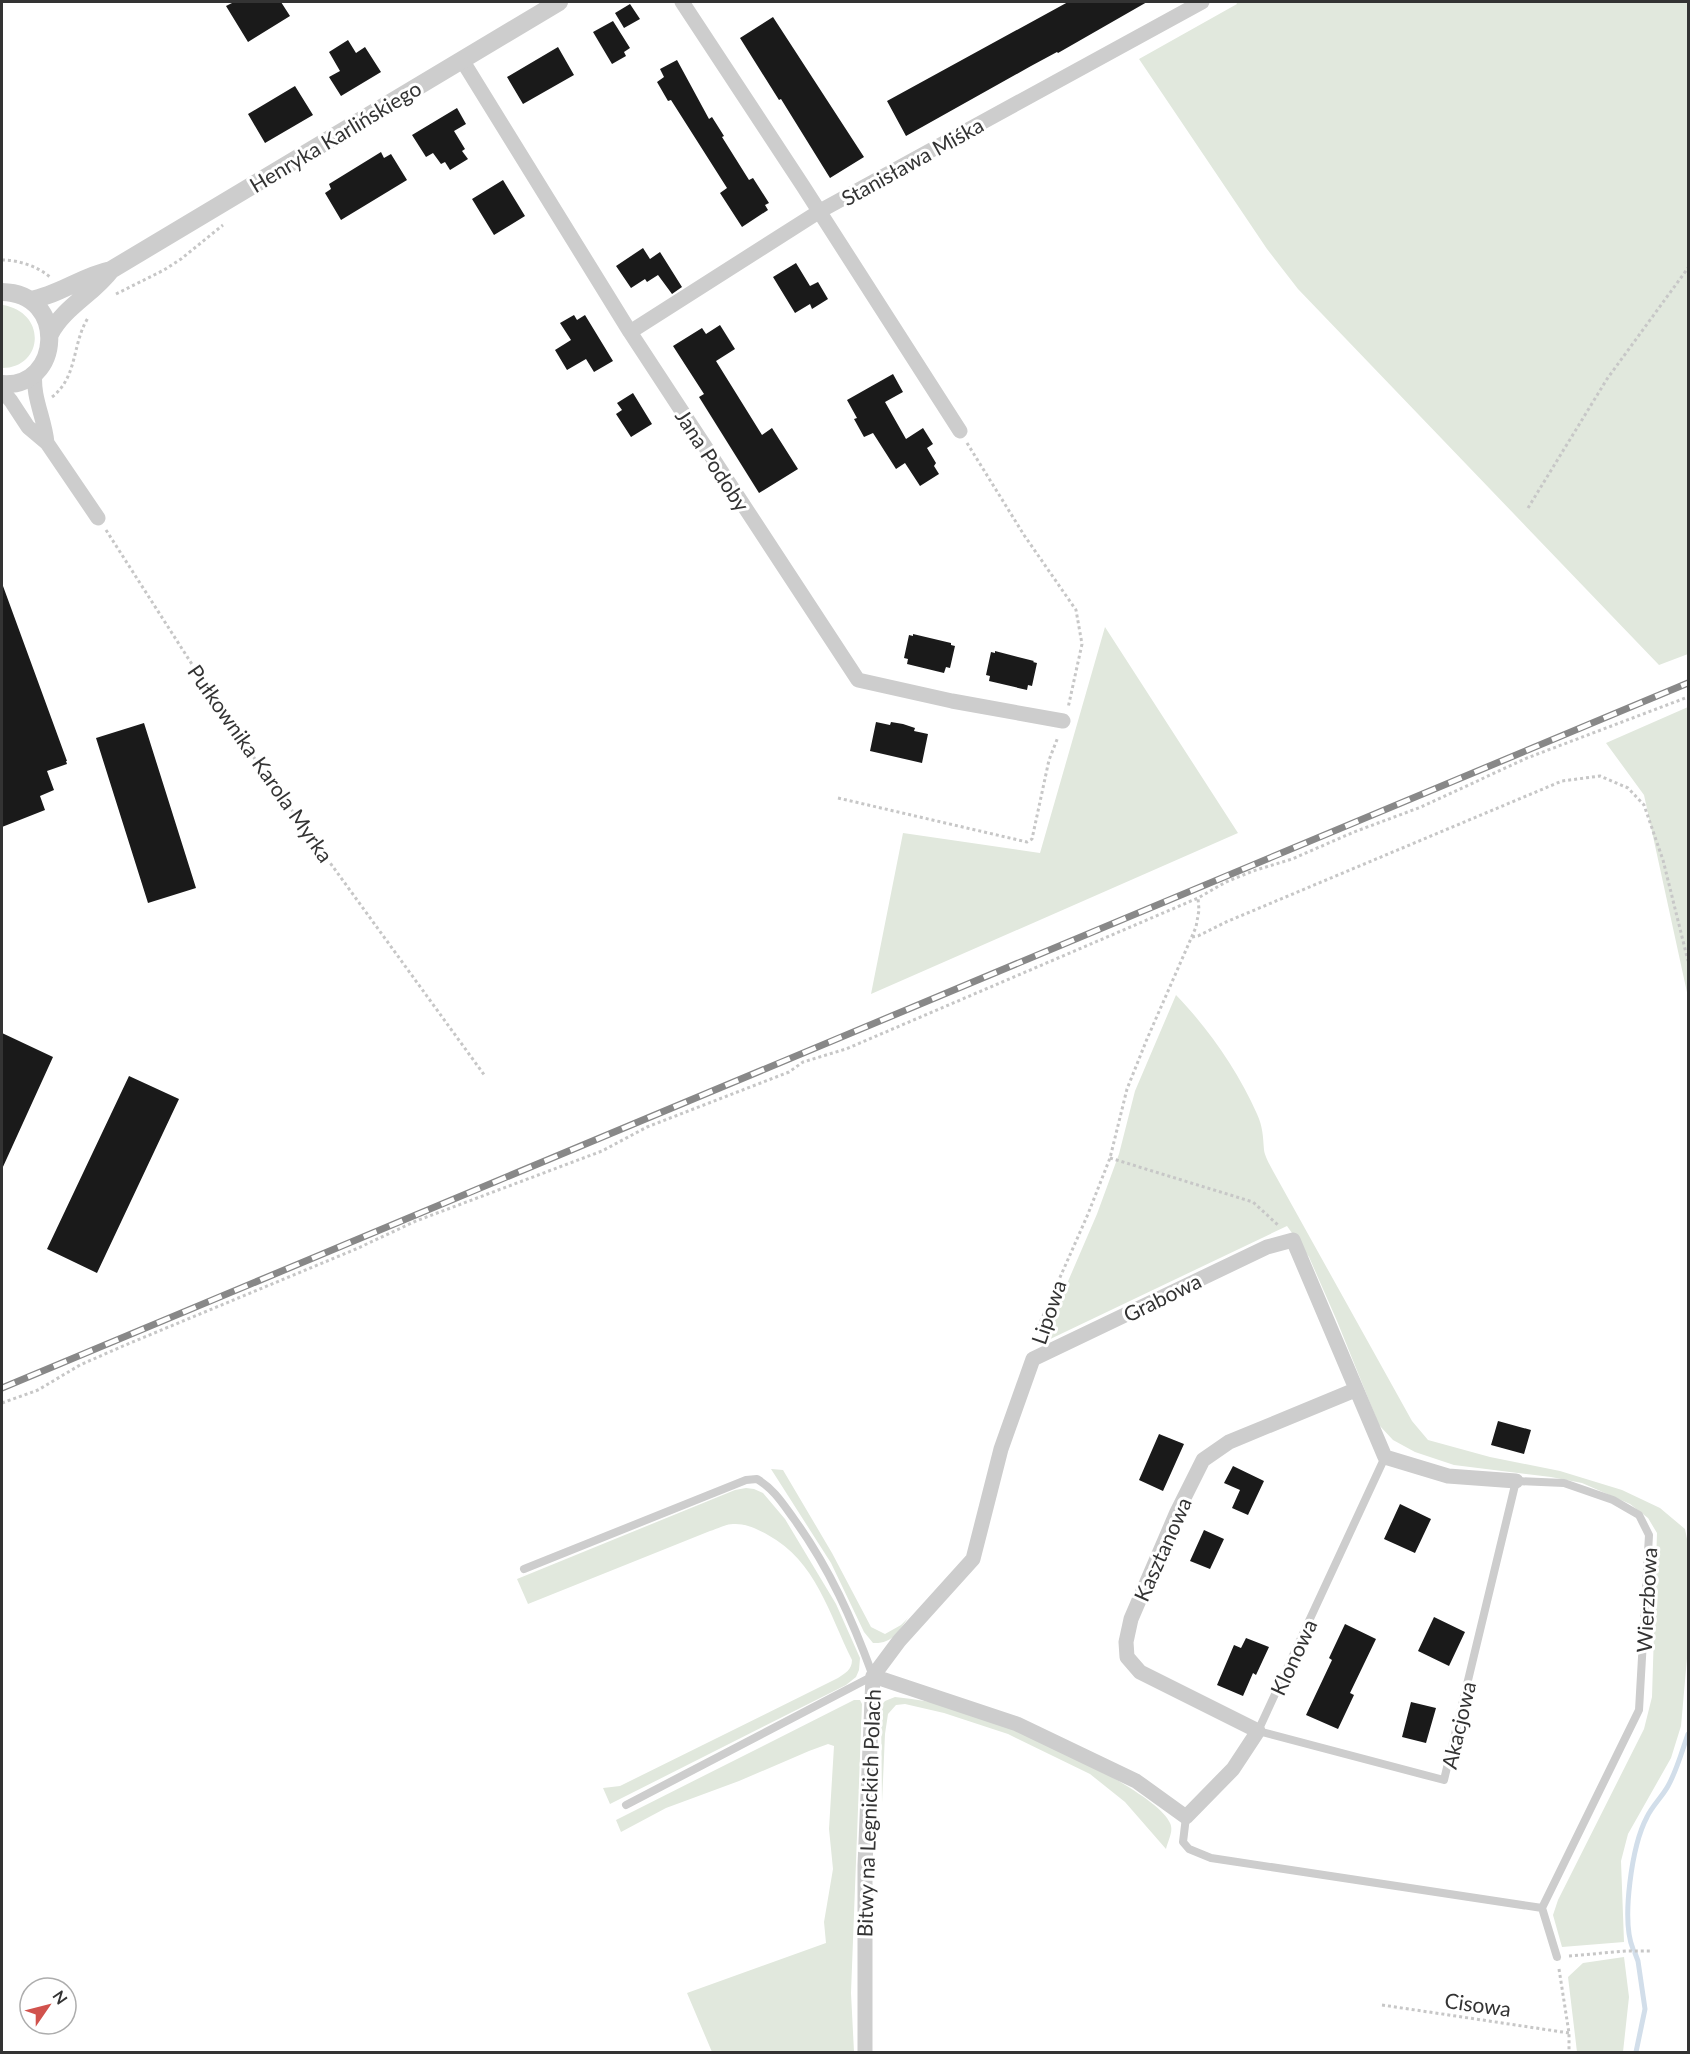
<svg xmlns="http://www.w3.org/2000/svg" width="1690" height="2054" font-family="Lato,sans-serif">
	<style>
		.green { fill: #e1e8dd }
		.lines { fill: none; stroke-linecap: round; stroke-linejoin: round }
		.stream { stroke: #d2deea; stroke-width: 5 }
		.building { fill: #1a1a1a }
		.path { stroke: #c7c7c7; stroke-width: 3; stroke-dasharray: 3 3; stroke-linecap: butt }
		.service { stroke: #cdcdcd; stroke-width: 8 }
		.minor { stroke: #cdcdcd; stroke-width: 15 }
		.tertiary { stroke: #cdcdcd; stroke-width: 18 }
		.rail-casing { stroke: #888; stroke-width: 7 }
		.rail { stroke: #fff; stroke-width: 4.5; stroke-dasharray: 14; stroke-linecap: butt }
		.labels { text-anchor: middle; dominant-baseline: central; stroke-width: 6; stroke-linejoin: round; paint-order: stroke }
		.street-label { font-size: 21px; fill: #333; stroke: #fff }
	</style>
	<rect width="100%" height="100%" fill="#fff"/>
	<path class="green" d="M1236,2H1688V654L1659,665L1298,289L1267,249L1139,59L1237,4Z
		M3,305C48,313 43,368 2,368V306Z
		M1105,627L1238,833L871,994L903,833L1040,853Z
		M1688,707V997L1644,795L1606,743Z
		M1176,995C1208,1028 1238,1071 1257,1114C1263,1127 1263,1137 1264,1150C1265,1157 1270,1165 1273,1171L1412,1421L1428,1440L1490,1457L1560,1471L1622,1490L1660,1508L1685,1529L1688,1544V1647L1681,1726L1671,1758L1628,1834L1621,1861L1624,1942L1562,1947L1553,1915L1558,1900L1644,1729L1652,1697L1657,1533L1648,1518L1630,1504L1582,1483L1551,1477L1454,1465L1415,1452L1393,1440L1379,1425L1337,1321L1309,1257L1287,1226L1044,1342V1337L1097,1214L1119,1154L1135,1091Z
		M771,1469L783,1470L832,1553L871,1627L885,1634L901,1625L908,1618C898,1632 892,1644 873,1643L864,1632L831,1563Z
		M746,1488L754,1489L763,1493L785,1519L836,1604L860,1658L859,1670L856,1677L846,1685L610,1804L603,1788L620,1786L838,1678C845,1673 852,1670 852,1660C829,1614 816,1561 768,1535C757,1529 745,1523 733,1524C726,1524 717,1529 710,1531L528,1604L517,1579L735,1490Z
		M895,1697C915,1699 934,1702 954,1707C994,1717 1155,1788 1170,1823C1174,1831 1168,1840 1166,1849L1125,1802L1090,1774L1008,1734L944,1713L905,1704L896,1705L888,1714L885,1734L882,1803L881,1706L885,1701Z
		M854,1700H860L862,1704L851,1993L854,2052H712L687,1993L826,1943L824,1922L833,1869L829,1829L834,1746L828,1744L809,1751L739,1781L666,1808L621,1832L616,1820Z
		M1624,1957L1629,1997L1623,2052H1577L1568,1977L1583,1963Z"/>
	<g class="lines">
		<path class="stream" d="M1633,1949C1621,1920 1632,1845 1647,1817C1652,1806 1662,1797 1668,1786C1677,1770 1682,1751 1688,1734
			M1635,1953L1638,1961L1645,2009L1636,2052"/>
	</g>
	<path class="building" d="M234,2H281L290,16L248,42L226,6Z
		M1068,2H1147L1058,53L1057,52L1031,66L906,136L887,101Z
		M630,4L640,19L624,28L615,13Z
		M773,17L864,157L830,178L781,99L779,100L740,38Z
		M613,21L630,48L624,52L626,56L612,64L593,32Z
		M348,40L356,53L365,47L381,72L341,96L329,77L340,71L329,52Z
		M558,47L574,75L523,104L507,77Z
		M677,60L709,119L712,117L724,136L722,137L749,180L753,178L769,203L765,205L768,210L742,227L720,193L727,188L671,100L668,101L657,82L664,77L660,69Z
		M295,86L313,115L265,143L248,114Z
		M457,108L466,124L454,131L465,149L462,151L468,159L450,170L445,162L441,164L433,153L426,157L412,135Z
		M381,152L384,158L391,154L407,180L341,220L325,193L331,189L329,184Z
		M503,180L525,216L494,235L472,199Z
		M643,248L650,259L660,252L682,287L672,294L658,275L647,282L645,279L631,288L616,266Z
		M796,263L810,286L818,282L828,299L812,309L810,304L795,313L773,277Z
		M574,315L577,320L585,315L613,361L594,372L586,359L567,370L555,350L571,340L560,323Z
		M720,325L735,349L716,361L762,435L772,428L798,469L759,493L699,397L704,394L673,346L702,328L706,334Z
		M893,374L903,392L885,402L906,439L923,428L933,444L927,448L936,463L934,466L939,474L920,486L905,463L896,469L873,433L864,437L854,419L857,418L847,400Z
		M633,393L652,424L631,437L616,414L622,410L617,403Z
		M2,586H3L67,761H66L67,764L47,771L54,790L40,796L45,810L2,827Z
		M913,634L951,643V645L955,646L950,668L946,667L944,673L907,664L908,659L904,658L909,635L913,636Z
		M995,651L1034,661L1033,662L1037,663L1032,686L1028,685L1027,690L989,681L990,676L986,675L991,652L995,653Z
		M876,722L890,725L891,722L903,724L915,728L914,731L928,734L922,763L870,751Z
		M144,723L196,888L148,903L96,738Z
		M2,1033L53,1057L2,1169Z
		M129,1076L179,1099L97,1273L47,1249Z
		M1498,1421L1531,1430L1524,1454L1491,1445Z
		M1159,1434L1184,1444L1163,1491L1139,1480Z
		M1233,1466L1264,1481L1248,1515L1232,1508L1240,1490L1224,1483Z
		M1400,1504L1431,1519L1415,1553L1384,1539Z
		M1204,1530L1224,1539L1210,1569L1190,1561Z
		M1434,1617L1465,1632L1449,1666L1418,1651Z
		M1345,1624L1376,1639L1350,1693L1354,1695L1338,1729L1306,1715L1332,1660L1329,1658Z
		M1246,1638L1269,1647L1256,1675L1253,1673L1243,1696L1217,1685L1234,1645L1241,1648Z
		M1411,1702L1436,1708L1426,1743L1402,1737Z"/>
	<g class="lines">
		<path class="path" d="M2,260C18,260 37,266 50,277
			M116,294L164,270L181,259L223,225
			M52,397C78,377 72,343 88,318
			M967,443L1024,535L1076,610L1082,644L1068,708
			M1528,508L1607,379L1688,268
			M106,530L211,694L259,765L485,1076
			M838,798L1027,842L1032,839L1049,760L1058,737
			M1192,937L1198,936L1226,922L1562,781L1600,776L1628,788L1644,805L1663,860L1688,961
			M1110,1158L1253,1202L1279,1226
			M1036,1339L1039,1325L1088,1214L1110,1158L1127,1089L1147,1039L1196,927L1199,910L1198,898
			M2,1403L38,1390L80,1365L123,1346L356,1249L416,1221L602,1151L647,1127L789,1072L803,1062L846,1049L1198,898L1226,882L1253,871L1292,859L1354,832L1421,807L1527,758L1688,697
			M1569,1956L1626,1951H1651
			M1559,1969L1569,2033V2052
			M1382,2005L1569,2033"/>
		<path class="service" d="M1385,1457L1258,1731L1444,1780L1516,1481L1564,1483L1613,1500L1639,1515L1649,1535L1639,1710L1542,1908L1557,1957
			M524,1569L746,1480L757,1479C774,1489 783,1504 794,1519C830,1569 852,1619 873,1676L626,1805
			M1186,1817L1183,1842L1189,1849L1211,1858L1542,1908"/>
		<path class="minor" d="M682,2L803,186L960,431
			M462,60L630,332L858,680L952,701L1063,721
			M630,332L820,211L1202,2
			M35,373C32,397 45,419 47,443
			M2,390L11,401L28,427L47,443L98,518
			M873,1676L899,1641L973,1559L1001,1449L1033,1359L1267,1247L1293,1240L1385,1457L1448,1476L1516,1481
			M873,1676L1017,1724L1136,1781L1186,1817L1233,1769L1258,1731L1140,1672L1127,1657L1126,1642L1131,1619L1177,1512L1203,1460L1229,1442L1355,1390
			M865,2052V1866L873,1676"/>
		<path class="tertiary" d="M2,292C68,293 62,389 2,384
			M30,300C59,295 82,276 111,270L559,2
			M50,334C64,307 93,294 111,270"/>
		<g class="rail-casing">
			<path id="rail" d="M2,1388L1688,683"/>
		</g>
		<use href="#rail" class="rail"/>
	</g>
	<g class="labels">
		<g class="street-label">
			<text transform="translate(335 136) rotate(-31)">Henryka Karlińskiego</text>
			<text transform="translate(912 161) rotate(-29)">Stanisława Miśka</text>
			<text transform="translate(713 460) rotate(57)">Jana Podoby</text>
			<text transform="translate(261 763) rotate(55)">Pułkownika Karola Myrka</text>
			<text transform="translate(1162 1297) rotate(-26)">Grabowa</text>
			<text transform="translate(1048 1312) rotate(-71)">Lipowa</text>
			<text transform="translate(1162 1549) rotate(-66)">Kasztanowa</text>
			<text transform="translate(1646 1600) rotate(-87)">Wierzbowa</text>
			<text transform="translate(1293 1657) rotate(-65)">Klonowa</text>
			<text transform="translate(1458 1725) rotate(-77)">Akacjowa</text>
			<text transform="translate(868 1813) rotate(-88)">Bitwy na Legnickich Polach</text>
			<text transform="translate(1478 2004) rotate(8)">Cisowa</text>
		</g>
	</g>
	<rect width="1690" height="2054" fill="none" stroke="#333333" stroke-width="6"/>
	<g transform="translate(48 2006) rotate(55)"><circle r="28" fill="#ffffff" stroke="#adadad" stroke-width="1.5"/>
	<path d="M0-4.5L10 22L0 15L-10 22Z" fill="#d1524d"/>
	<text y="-9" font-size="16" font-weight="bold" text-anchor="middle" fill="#333333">N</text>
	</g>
</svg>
